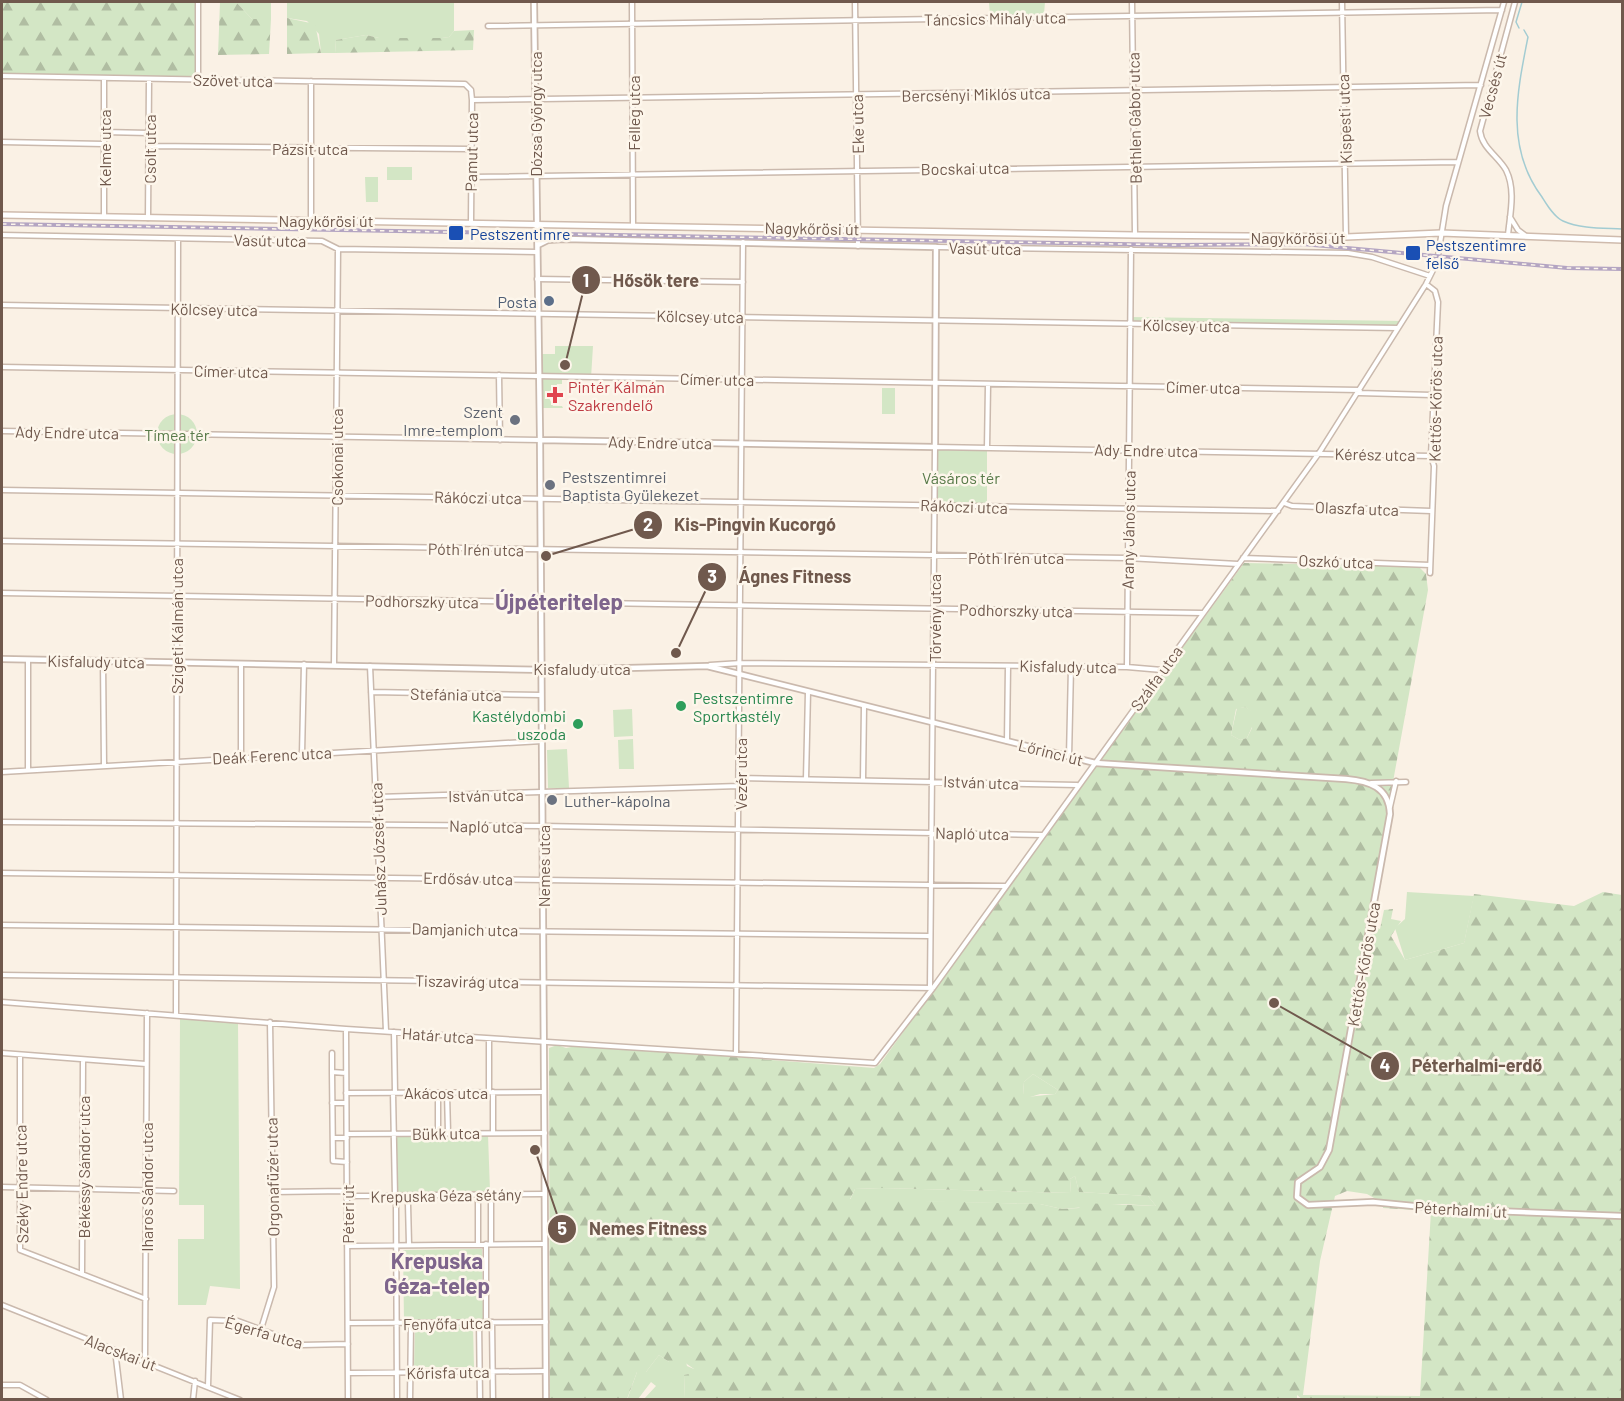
<svg xmlns="http://www.w3.org/2000/svg" width="1624" height="1401" font-family="Barlow,sans-serif">
	<style>
		.green { fill: #d3e6c5 }
		.forest { fill: url(#forest-firs); fill-rule: evenodd }
		.lines { fill: none; stroke-linecap: round; stroke-linejoin: round }
		.stream { stroke: #a3ccd2; stroke-width: 1.5 }
		.minor-casing { stroke: #cab9ad; stroke-width: 7 }
		.tertiary-casing { stroke: #cab9ad; stroke-width: 8 }
		.secondary-casing { stroke: #cfbbad; stroke-width: 8 }
		.minor { stroke: #fff; stroke-width: 4 }
		.tertiary { stroke: #fff; stroke-width: 4.5 }
		.secondary { stroke: #fff; stroke-width: 5 }
		.rail-casing { stroke: #b4a5c2; stroke-width: 4 }
		.rail { stroke: #fdf6eb; stroke-width: 1.5; stroke-dasharray: 4.5; stroke-linecap: butt }
		.transit-dot { fill: #1a4fb4; stroke: #fdf6eb; stroke-width: 2 }
		.service-dot { fill: #5c6f8a; stroke: #fdf6eb; stroke-width: 2 }
		.health-dot { fill: #e0444e; stroke: #fdf6eb; stroke-width: 2 }
		.worship-dot { fill: #6b7280; stroke: #fdf6eb; stroke-width: 2 }
		.leisure-dot { fill: #2e9e5b; stroke: #fdf6eb; stroke-width: 2 }
		.labels { text-anchor: middle; dominant-baseline: central; stroke-width: 5; stroke-linejoin: round; paint-order: stroke }
		.street-label { font-size: 16px; fill: #70594d; stroke: #fdf6eb }
		.transit-label { font-size: 16px; fill: #164399; stroke: #fdf6eb; text-anchor: start }
		.service-label { font-size: 16px; fill: #4e5e75; stroke: #fdf6eb; text-anchor: end }
		.health-label { font-size: 16px; fill: #be3a42; stroke: #fdf6eb; text-anchor: start }
		.worship-label { font-size: 16px; fill: #5b616d; stroke: #fdf6eb; text-anchor: start }
		.park-label { font-size: 16px; fill: #587a49; stroke: #fdf6eb }
		.leisure-label { font-size: 16px; fill: #27864d; stroke: #fdf6eb; text-anchor: start }
		.district-label { font-size: 22px; font-weight: bold; fill: #7e658c; stroke: #fdf6eb }
		.leader { fill: none; stroke: #70594d; stroke-width: 2 }
		.callout-dot { fill: #70594d; stroke: #fdf6eb; stroke-width: 2 }
		.mark-label { font-size: 18px; text-anchor: middle; font-weight: bold; fill: #fff }
		.callout-label { font-size: 18px; text-anchor: middle; font-weight: bold; fill: #70594d; stroke: #fdf6eb; stroke-width: 5; stroke-linejoin: round; paint-order: stroke }
	</style>
	<defs>
		<pattern id="forest-firs" width="22" height="20" patternUnits="userSpaceOnUse" patternTransform="scale(1.5)"><rect width="22" height="20" fill="#d3e6c5"/><path d="M5 1l3.5 6h-7zM16 11l3.5 6h-7z" fill="#b0bda2"/></pattern>
	</defs>
	<rect width="100%" height="100%" fill="#faf1e5"/>
	<path class="green" d="M236,2H271V19H252Z
		M287,2H454V31L449,37L442,38H379L366,35L336,40L335,53H321L319,34L307,21L287,18Z
		M989,2H1045L1044,14L990,15Z
		M387,167H412V180H387Z
		M378,177V202H366L365,177Z
		M1130,317L1403,321L1399,328L1130,324Z
		M555,346H593L591,378L539,376L538,354H555Z
		M542,379H562V384H557L556,390L553,388L547,394L553,406H562L563,408H542Z
		M882,388H895V414H882Z
		M157 434a20 20 0 1 1 40 0a20 20 0 1 1-40 0Z
		M935,447L987,448V508L935,505Z
		M1245,707L1252,711V727L1247,738L1240,740L1231,735L1237,708Z
		M632,709L633,736L614,737L613,710Z
		M633,739L634,769H619L618,740Z
		M567,749L569,788H548L547,750Z
		M1407,892L1474,896L1464,943L1405,960L1395,928L1405,919Z
		M180,1017L238,1022L240,1289L210,1286L206,1305H178V1239H204V1205H179Z
		M1033,1074L1058,1090L1055,1094H1040L1027,1098L1023,1095L1024,1082Z
		M488,1135L490,1191L396,1193V1136Z
		M1075,1176L1079,1192L1148,1196L1156,1206L1122,1204L1062,1209L1040,1204L850,1200L855,1189L882,1188L1071,1193L1070,1179Z
		M482,1249L483,1319L404,1320L403,1250Z
		M473,1326L474,1367H414L415,1327Z
		M675,1349H683L687,1366L694,1369V1374L684,1375L685,1399H644L656,1386L651,1382L638,1399L627,1400L637,1372H646L659,1355L669,1362Z"/>
	<path class="forest" d="M2,2H198L197,82L2,78Z
		M220,2H236L252,19H271L269,54L218,55Z
		M287,18L315,24L321,53L287,54Z
		M474,30L473,50L335,53L336,40L366,35L379,38H442L449,37L454,31Z
		M1244,563L1418,566L1426,574L1428,590L1367,924L1380,929L1384,910L1393,909L1391,919L1401,921L1391,936L1405,960L1464,943L1474,894L1574,906L1603,892L1622,895V1399L1303,1400L1297,1395V1400L685,1399L684,1375L694,1373V1369L684,1362L682,1349L675,1350L677,1363L669,1362L659,1355L646,1372H637L627,1399H550L549,1048L557,1045L566,1048L581,1045L874,1068L880,1064ZM1245,707L1252,712V728L1247,738L1240,740L1231,735L1236,709ZM1033,1074L1058,1090L1055,1094L1027,1097L1023,1094L1024,1082ZM1075,1176L1079,1192L1148,1196L1156,1206L1083,1203L1079,1208L1062,1209L1040,1204L850,1199L855,1189L882,1188L1071,1193L1070,1179ZM1347,1191L1367,1194L1383,1203V1208L1431,1211L1420,1396L1303,1395L1320,1261L1335,1196Z"/>
	<g class="lines">
		<path class="stream" d="M1519,28L1516,22L1522,2
			M1524,30L1528,37C1517,92 1505,148 1542,197C1547,205 1554,217 1563,221C1581,229 1603,228 1622,229"/>
		<g class="minor-casing">
			<path id="minor" d="M198,2V78
				M632,2L633,224
				M855,2L858,246
				M1132,2L1135,235
				M1342,2L1346,237
				M488,26L1502,10
				M2,76L465,84L471,90L472,100L471,222
				M311,81V219
				M472,100L1481,85
				M104,132L149,133
				M2,142L104,144
				M149,146L470,149
				M471,177L1458,162
				M104,216V79
				M1510,217L1518,230L1526,236
				M148,218L149,80
				M2,235L322,241L338,249L537,252
				M1508,235C1510,214 1516,190 1506,170C1498,156 1482,148 1480,131L1515,2
				M936,247L1348,253L1372,257L1430,276
				M537,279L743,282
				M1426,284L1435,291L1438,302L1431,456L1434,466L1430,573
				M2,305L1398,328
				M2,367L1360,390
				M499,375L500,440
				M1359,393L1432,395
				M2,431L540,440
				M987,448L988,385
				M2,490L1278,511
				M1284,503L1292,506L1431,511
				M2,541L1127,558L1238,564
				M1243,558L1430,565
				M2,593L1202,613
				M103,661L104,765
				M334,665L338,249
				M710,665L741,663L1127,667L1162,670
				M370,666L386,1031
				M1127,667L1131,249
				M371,692L541,695
				M1007,741L1008,666
				M302,754L304,664
				M241,757V664
				M1069,757L1071,667
				M28,770V660
				M2,772L542,741
				M739,778L1077,785
				M806,779L808,692
				M863,780L864,706
				M1371,783L1406,782
				M377,797L739,786
				M1390,807L1396,781
				M2,822L543,826L1042,835
				M2,873L1005,886
				M2,925L929,936
				M2,975L933,988
				M930,988L935,447L1431,456
				M2,1002L346,1029L875,1063L933,988L1319,453L1426,284L1437,262L1446,206L1504,2
				M176,1014L178,239
				M346,1029L348,1400
				M394,1032L395,1093
				M489,1039V1092
				M2,1053L146,1064
				M332,1053V1072L346,1073
				M736,1054L743,242
				M20,1055V1250L146,1299
				M332,1072L333,1161L347,1162
				M493,1092V1132
				M346,1093L544,1092
				M393,1093L395,1196
				M447,1093L448,1132
				M332,1103H346
				M438,1132V1093
				M347,1134L545,1133
				M333,1138H347
				M2,1187L174,1191
				M273,1192L346,1191
				M347,1196L545,1194
				M478,1202V1244
				M491,1203V1243
				M396,1204L397,1400
				M408,1204L409,1244
				M347,1246L545,1244
				M82,1273L83,1061
				M2,1305L240,1400
				M479,1322L480,1400
				M486,1322V1244
				M492,1322L493,1400
				M349,1323L546,1322
				M261,1329L274,1287L270,1022
				M115,1350L121,1400
				M145,1361L147,1013
				M349,1373L546,1371
				M2,1385H20L47,1400
				M208,1386L210,1320L238,1321L302,1345L348,1344
				M193,1400L195,1381
				M410,1400L411,1323"/>
		</g>
		<g class="tertiary-casing">
			<path id="tertiary" d="M534,2L540,435L546,1400
				M538,245L548,240L564,239L936,247L935,447L540,440
				M2,659L548,670L707,666L1095,763L1346,779C1369,781 1389,787 1390,814L1329,1150L1320,1167L1298,1182L1297,1197L1308,1205L1373,1202L1444,1209L1622,1216"/>
		</g>
		<g class="secondary-casing">
			<path id="secondary" d="M2,215L1135,235L1346,237L1441,233L1622,240"/>
		</g>
		<use href="#minor" class="minor"/>
		<use href="#tertiary" class="tertiary"/>
		<use href="#secondary" class="secondary"/>
		<g class="rail-casing">
			<path id="rail" d="M2,224L1176,245L1303,244L1567,268L1622,269"/>
		</g>
		<use href="#rail" class="rail"/>
	</g>
	<g class="transit-dot">
		<rect x="448" y="225" width="16" height="16" rx="3"/>
		<rect x="1405" y="245" width="16" height="16" rx="3"/>
	</g>
	<circle class="service-dot" cx="549" cy="301" r="6"/>
	<path class="health-dot" d="M552 386h6v6h6v6h-6v6h-6v-6h-6v-6h6z"/>
	<g class="worship-dot">
		<circle cx="515" cy="420" r="6"/>
		<circle cx="550" cy="485" r="6"/>
		<circle cx="552" cy="800" r="6"/>
	</g>
	<g class="leisure-dot">
		<circle cx="681" cy="706" r="6"/>
		<circle cx="578" cy="724" r="6"/>
	</g>
	<g class="labels">
		<g class="street-label">
			<text transform="translate(995 18) rotate(-1)">Táncsics Mihály utca</text>
			<text transform="translate(233 80) rotate(1)">Szövet utca</text>
			<text transform="translate(1492 86) rotate(-75)">Vecsés út</text>
			<text transform="translate(976 94) rotate(-1)">Bercsényi Miklós utca</text>
			<text transform="translate(633 113) rotate(-90)">Felleg utca</text>
			<text transform="translate(535 114) rotate(-90)">Dózsa György utca</text>
			<text transform="translate(1134 118) rotate(-91)">Bethlen Gábor utca</text>
			<text transform="translate(1344 119) rotate(-92)">Kispesti utca</text>
			<text transform="translate(857 124) rotate(-91)">Eke utca</text>
			<text transform="translate(104 148) rotate(-90)">Kelme utca</text>
			<text x="310" y="148">Pázsit utca</text>
			<text transform="translate(149 149) rotate(-90)">Csolt utca</text>
			<text transform="translate(471 152) rotate(-89)">Pamut utca</text>
			<text transform="translate(965 168) rotate(-1)">Bocskai utca</text>
			<text x="326" y="220">Nagykőrösi út</text>
			<text transform="translate(812 228) rotate(1)">Nagykőrösi út</text>
			<text x="1298" y="237">Nagykőrösi út</text>
			<text transform="translate(270 240) rotate(1)">Vasút utca</text>
			<text transform="translate(985 248) rotate(1)">Vasút utca</text>
			<text transform="translate(214 309) rotate(1)">Kölcsey utca</text>
			<text transform="translate(700 316) rotate(1)">Kölcsey utca</text>
			<text transform="translate(1186 325) rotate(1)">Kölcsey utca</text>
			<text transform="translate(231 371) rotate(1)">Címer utca</text>
			<text transform="translate(717 379) rotate(1)">Címer utca</text>
			<text transform="translate(1203 387) rotate(1)">Címer utca</text>
			<text transform="translate(1435 399) rotate(-89)">Kettős-Körös utca</text>
			<text transform="translate(67 432) rotate(1)">Ady Endre utca</text>
			<text transform="translate(660 442) rotate(1)">Ady Endre utca</text>
			<text transform="translate(1146 450) rotate(1)">Ady Endre utca</text>
			<text transform="translate(1375 454) rotate(1)">Kérész utca</text>
			<text transform="translate(336 457) rotate(-90)">Csokonai utca</text>
			<text transform="translate(478 497) rotate(1)">Rákóczi utca</text>
			<text transform="translate(964 506) rotate(2)">Rákóczi utca</text>
			<text transform="translate(1357 508) rotate(2)">Olaszfa utca</text>
			<text transform="translate(1128 530) rotate(-89)">Arany János utca</text>
			<text transform="translate(476 549) rotate(1)">Póth Irén utca</text>
			<text x="1016" y="557">Póth Irén utca</text>
			<text transform="translate(1336 561) rotate(2)">Oszkó utca</text>
			<text transform="translate(422 601) rotate(1)">Podhorszky utca</text>
			<text transform="translate(1016 610) rotate(1)">Podhorszky utca</text>
			<text transform="translate(934 618) rotate(-90)">Törvény utca</text>
			<text transform="translate(176 626) rotate(-90)">Szigeti Kálmán utca</text>
			<text transform="translate(96 661) rotate(1)">Kisfaludy utca</text>
			<text transform="translate(1068 666) rotate(1)">Kisfaludy utca</text>
			<text x="582" y="668">Kisfaludy utca</text>
			<text transform="translate(1156 678) rotate(-54)">Szálfa utca</text>
			<text transform="translate(456 694) rotate(1)">Stefánia utca</text>
			<text transform="translate(1051 752) rotate(14)">Lőrinci út</text>
			<text transform="translate(272 755) rotate(-3)">Deák Ferenc utca</text>
			<text transform="translate(740 774) rotate(-90)">Vezér utca</text>
			<text transform="translate(981 782) rotate(2)">István utca</text>
			<text transform="translate(486 795) rotate(-1)">István utca</text>
			<text transform="translate(486 826) rotate(1)">Napló utca</text>
			<text transform="translate(972 833) rotate(1)">Napló utca</text>
			<text transform="translate(378 849) rotate(-92)">Juhász József utca</text>
			<text transform="translate(543 866) rotate(-90)">Nemes utca</text>
			<text transform="translate(468 878) rotate(1)">Erdősáv utca</text>
			<text transform="translate(465 929) rotate(1)">Damjanich utca</text>
			<text transform="translate(1363 964) rotate(-80)">Kettős-Körös utca</text>
			<text transform="translate(467 981) rotate(1)">Tiszavirág utca</text>
			<text transform="translate(438 1035) rotate(4)">Határ utca</text>
			<text x="446" y="1092">Akácos utca</text>
			<text transform="translate(446 1133) rotate(-1)">Bükk utca</text>
			<text transform="translate(83 1167) rotate(-90)">Békéssy Sándor utca</text>
			<text transform="translate(272 1177) rotate(-91)">Orgonafüzér utca</text>
			<text transform="translate(21 1184) rotate(-91)">Széky Endre utca</text>
			<text transform="translate(146 1187) rotate(-90)">Iharos Sándor utca</text>
			<text transform="translate(446 1195) rotate(-1)">Krepuska Géza sétány</text>
			<text transform="translate(1461 1209) rotate(3)">Péterhalmi út</text>
			<text transform="translate(347 1214) rotate(-90)">Péteri út</text>
			<text transform="translate(447 1323) rotate(-1)">Fenyőfa utca</text>
			<text transform="translate(264 1332) rotate(16)">Égerfa utca</text>
			<text transform="translate(121 1352) rotate(21)">Alacskai út</text>
			<text transform="translate(448 1372) rotate(-1)">Kőrisfa utca</text>
		</g>
		<g class="transit-label">
			<text x="470" y="233">Pestszentimre</text>
			<text x="1426" y="244">Pestszentimre<tspan x="1426" dy="18">felső</tspan></text>
		</g>
		<g class="service-label">
			<text x="537" y="301">Posta</text>
		</g>
		<g class="health-label">
			<text x="568" y="386">Pintér Kálmán<tspan x="568" dy="18">Szakrendelő</tspan></text>
		</g>
		<g class="worship-label">
			<text x="503" y="411" text-anchor="end">Szent<tspan x="503" dy="18">Imre-templom</tspan></text>
			<text x="562" y="476">Pestszentimrei<tspan x="562" dy="18">Baptista Gyülekezet</tspan></text>
			<text x="564" y="800">Luther-kápolna</text>
		</g>
		<g class="park-label">
			<text x="177" y="434">Tímea tér</text>
			<text x="961" y="477">Vásáros tér</text>
		</g>
		<g class="leisure-label">
			<text x="693" y="697">Pestszentimre<tspan x="693" dy="18">Sportkastély</tspan></text>
			<text x="566" y="715" text-anchor="end">Kastélydombi<tspan x="566" dy="18">uszoda</tspan></text>
		</g>
		<g class="district-label">
			<text x="559" y="601">Újpéteritelep</text>
			<text x="437" y="1260">Krepuska<tspan x="437" dy="25">Géza-telep</tspan></text>
		</g>
	</g>
	<path class="leader" d="M565 365L586 280M546 556L648 525M676 653L712 577M1274 1003L1385 1066M535 1150L562 1229"/>
	<g class="callout-dot">
		<circle cx="565" cy="365" r="6"/>
		<circle cx="546" cy="556" r="6"/>
		<circle cx="676" cy="653" r="6"/>
		<circle cx="1274" cy="1003" r="6"/>
		<circle cx="535" cy="1150" r="6"/>
		<circle cx="586" cy="280" r="15"/>
		<circle cx="648" cy="525" r="15"/>
		<circle cx="712" cy="577" r="15"/>
		<circle cx="1385" cy="1066" r="15"/>
		<circle cx="562" cy="1229" r="15"/>
	</g>
	<g class="mark-label">
		<text x="586" y="287">1</text>
		<text x="648" y="531">2</text>
		<text x="712" y="583">3</text>
		<text x="1385" y="1072">4</text>
		<text x="562" y="1235">5</text>
	</g>
	<g class="callout-label">
		<text x="656" y="287">Hősök tere</text>
		<text x="755" y="531">Kis-Pingvin Kucorgó</text>
		<text x="795" y="583">Ágnes Fitness</text>
		<text x="1477" y="1072">Péterhalmi-erdő</text>
		<text x="648" y="1235">Nemes Fitness</text>
	</g>
	<rect width="1624" height="1401" fill="none" stroke="#70594d" stroke-width="6"/>
</svg>
